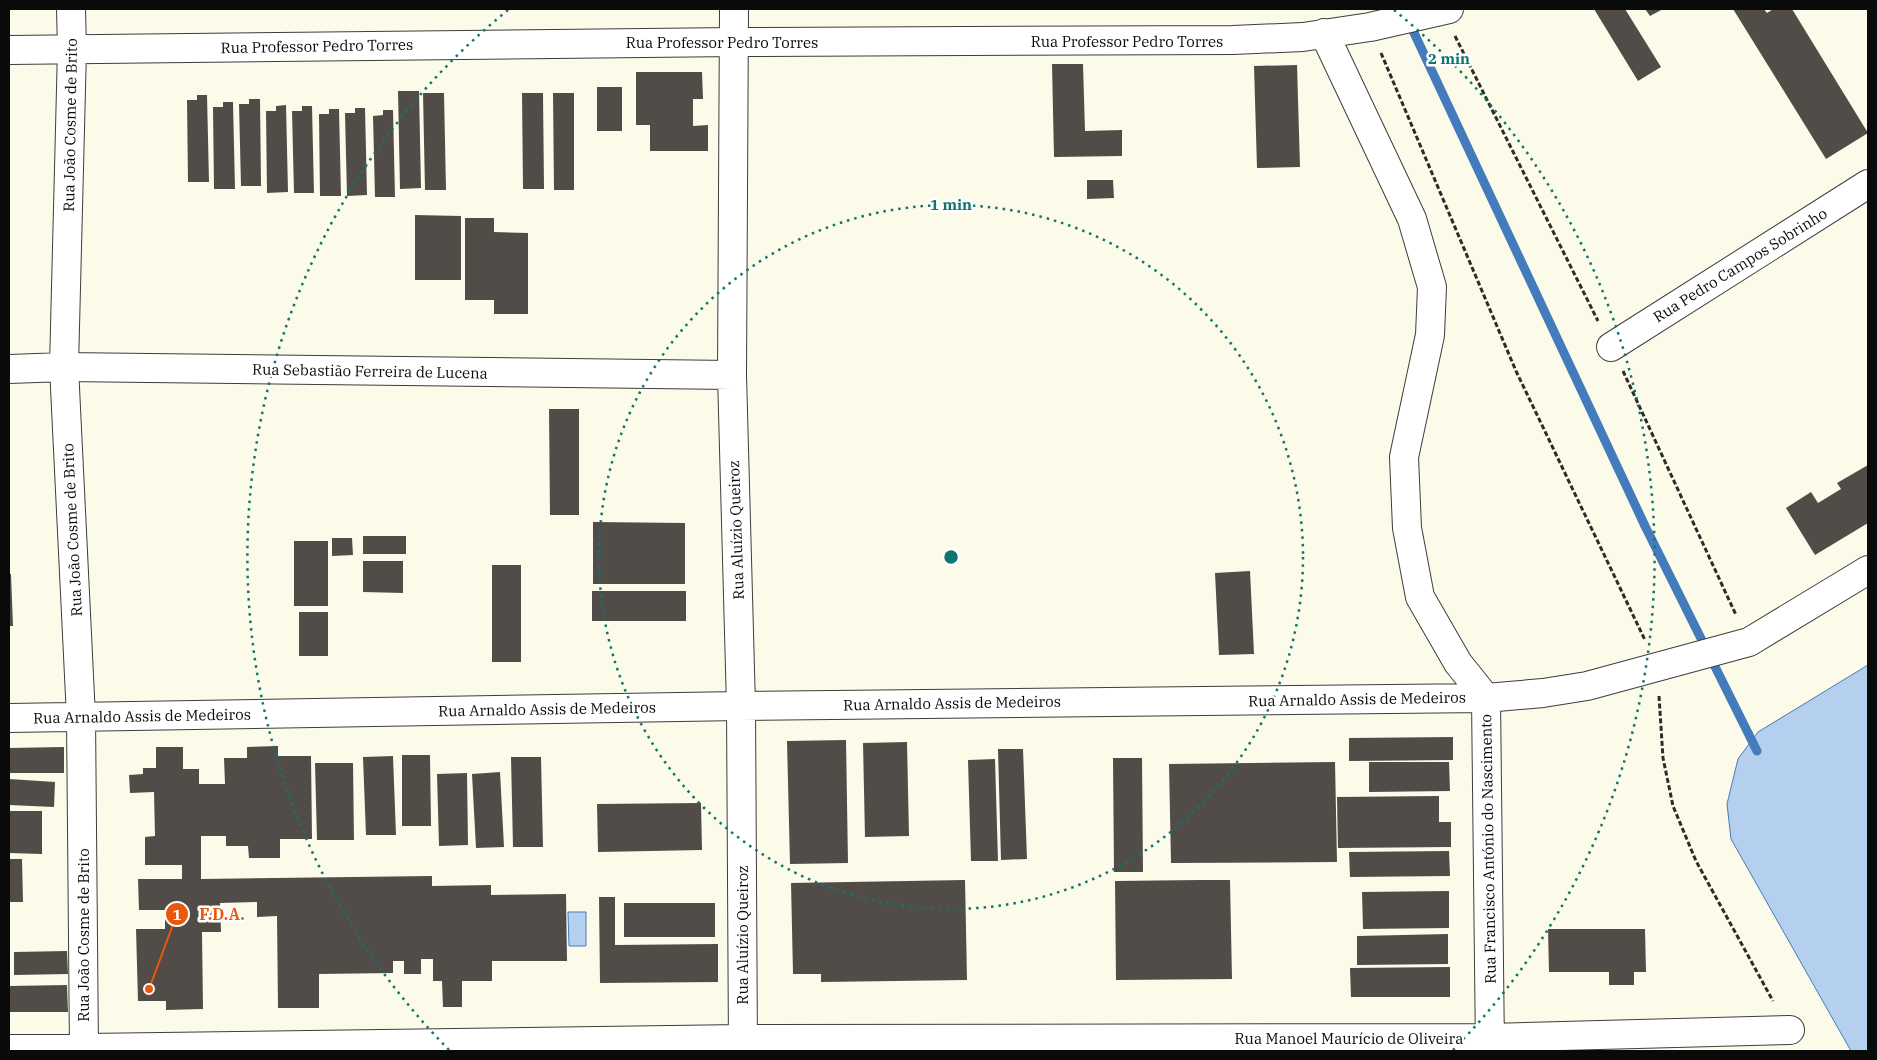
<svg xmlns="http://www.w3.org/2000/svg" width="1877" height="1060" font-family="'IBM Plex Serif',serif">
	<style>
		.water { fill: #b4d0ee; stroke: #437bbc }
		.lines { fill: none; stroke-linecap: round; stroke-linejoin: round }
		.stream { stroke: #437bbc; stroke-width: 9 }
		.building { fill: #514c47 }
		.minor-casing { stroke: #3d3d3d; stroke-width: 30 }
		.path { stroke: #2c2c2c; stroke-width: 3; stroke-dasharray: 5 2.5; stroke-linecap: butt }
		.minor { stroke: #fff; stroke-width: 28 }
		.ring { fill: none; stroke: #0f766e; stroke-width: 2.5; stroke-dasharray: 2.5 5 }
		.labels { text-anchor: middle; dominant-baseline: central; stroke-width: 5; stroke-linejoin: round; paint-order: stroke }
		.street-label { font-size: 15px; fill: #0a0a0a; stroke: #fff }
		.centre { fill: #0f766e; stroke: #fff; stroke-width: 2.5 }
		.ring-label { font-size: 15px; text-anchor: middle; font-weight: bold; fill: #0f766e; stroke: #fff; stroke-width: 5; stroke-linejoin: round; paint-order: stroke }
		.leader { fill: none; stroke: #e8590c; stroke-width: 2 }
		.callout-dot { fill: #e8590c; stroke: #fff; stroke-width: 2 }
		.mark-label { font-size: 15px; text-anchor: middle; font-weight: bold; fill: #fff }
		.callout-label { font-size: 16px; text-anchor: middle; font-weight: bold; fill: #e8590c; stroke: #fff; stroke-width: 5; stroke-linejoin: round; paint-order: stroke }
	</style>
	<rect width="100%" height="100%" fill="#fcfbe9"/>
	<path class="water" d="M1868,665V1051H1851L1731,839L1727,804L1738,759L1758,732Z
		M568,912H586V946H569Z"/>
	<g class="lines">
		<path class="stream" d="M1408,20L1645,526L1757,751"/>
	</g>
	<path class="building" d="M1594,9H1625L1661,67L1638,81Z
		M1645,9H1663L1650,16Z
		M1733,9H1764L1767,13L1773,9H1792L1868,133L1826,159Z
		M1052,64H1083L1085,131L1122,130V156L1054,157Z
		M1297,65L1300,167L1257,168L1254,66Z
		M636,72H702L703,99H693V126L708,125V151H650V125H636Z
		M597,87H622V131H597Z
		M398,91H419L421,188L400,189Z
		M423,93H444L446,190H425Z
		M522,93H543L544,189H523Z
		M553,93H574V190H554Z
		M197,95H207L209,182H188L187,100H197Z
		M249,99H260L261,186H241L239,104H249Z
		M223,102H233L235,189H214L213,107H223Z
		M286,105L288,192L267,193L266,111H276V106Z
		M302,106H312L314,193H294L292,111H302Z
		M355,108H365L367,195L347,196L345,113H355Z
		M329,109H339L341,196H320L319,114H329Z
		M383,110H393L395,197H375L373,116L383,115Z
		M1087,180H1113L1114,198L1087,199Z
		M415,215L461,216V280H415Z
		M465,218H494V232L528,233V314H494V300H465Z
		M549,409H579V515H550Z
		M1868,465V523L1815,555L1786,508L1811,492L1818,503L1841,489L1837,483Z
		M593,522L685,523V584H593Z
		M363,536H406V554H363Z
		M332,538H352L353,555L332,556Z
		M294,541H328V606H294Z
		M363,561H403V593L363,592Z
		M492,565H521V662H492Z
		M1250,571L1254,654L1219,655L1215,573Z
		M9,574H11L13,626H9Z
		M592,591H686V621H592Z
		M299,612H328V656H299Z
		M1453,737V760L1349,761V738Z
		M846,740L848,863L790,864L787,741Z
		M907,742L909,836L865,837L863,743Z
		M278,746V756H311L312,839H280V858H249L248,846H226V836H201V879L432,876V886L491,885V895L566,894L567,961H492V981H462V1007H443L442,981H433V959H421V974H404V961H393V973L319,974V1008H278L277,916L257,917V902L220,903L221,932H202L203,1009L166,1010V1001H138L136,929H165V910H139L138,879H182V865H145V837L155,836L154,792L130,793L129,775L143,774V768H156V747H183V769H199V784H225L224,758H247V747Z
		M64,747V773H9V748Z
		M998,749H1023L1027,859L1001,860Z
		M402,755H430L431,826H402Z
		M393,756L396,835H366L363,757Z
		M511,757H541L543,847H513Z
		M1113,758H1142L1143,872H1114Z
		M995,759L998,861H971L968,760Z
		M1335,762L1337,862L1171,863L1169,764Z
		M1369,762H1449L1450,791L1369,792Z
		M315,763H353L354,840H317Z
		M500,772L504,847L476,848L472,774Z
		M467,773L468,845L439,846L437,774Z
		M9,779L55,782L54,807L9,805Z
		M1439,796V822H1451V847L1338,848L1337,797Z
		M701,803L702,850L598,852L597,804Z
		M9,811H42V854L9,853Z
		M1449,851L1450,876L1350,877L1349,852Z
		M9,859H22L23,902H9Z
		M965,880L967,980L821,982V974H793L791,883Z
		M1200,880H1230L1232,979L1116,980L1115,881Z
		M1449,891V928L1363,929L1362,892Z
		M599,897H615V945L718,944V982L600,983Z
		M624,903H715V937H624Z
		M1548,929H1645L1646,972H1634V985H1609V972H1549Z
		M1448,934V964L1357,965V936Z
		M67,951L68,974L14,975V952Z
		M1450,967V997H1351L1350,968Z
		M67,985L68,1012H9V986Z"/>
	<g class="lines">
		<g class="minor-casing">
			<path id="minor" d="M71,9L72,49L64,367L81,717L84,1051
				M734,9L732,375L741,706L743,1051
				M1324,33L1412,219L1432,287L1430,335L1404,457L1407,528L1420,597L1458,663L1486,698L1490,1051
				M9,50L735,42L1233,40L1303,37L1370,27L1449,9
				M1611,347L1868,184
				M9,369L64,367L732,375
				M9,718L741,706L1486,698L1543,693L1587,686L1749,642L1868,570
				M9,1049L742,1039L1490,1038L1790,1030"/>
		</g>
		<path class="path" d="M1455,36L1598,321
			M1381,53L1516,371L1645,640
			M1623,371L1736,615
			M1659,696L1663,758L1673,806L1696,861L1773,1001"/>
		<use href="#minor" class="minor"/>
	</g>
	<g class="ring">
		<circle cx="951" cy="557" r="352"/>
		<path d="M449 1050A704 704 0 0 1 508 10M1394 10A704 704 0 0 1 1453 1050"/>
	</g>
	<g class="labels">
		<g class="street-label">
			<text x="1127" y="41">Rua Professor Pedro Torres</text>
			<text x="722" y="42">Rua Professor Pedro Torres</text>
			<text transform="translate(317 46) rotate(-1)">Rua Professor Pedro Torres</text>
			<text transform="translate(70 125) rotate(-89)">Rua João Cosme de Brito</text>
			<text transform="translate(1740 265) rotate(-32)">Rua Pedro Campos Sobrinho</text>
			<text transform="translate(370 371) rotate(1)">Rua Sebastião Ferreira de Lucena</text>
			<text transform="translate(72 530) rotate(-93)">Rua João Cosme de Brito</text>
			<text transform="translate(736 530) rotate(-92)">Rua Aluízio Queiroz</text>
			<text transform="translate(1357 699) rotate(-1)">Rua Arnaldo Assis de Medeiros</text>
			<text transform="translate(952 703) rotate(-1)">Rua Arnaldo Assis de Medeiros</text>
			<text transform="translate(547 709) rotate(-1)">Rua Arnaldo Assis de Medeiros</text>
			<text transform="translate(142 716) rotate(-1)">Rua Arnaldo Assis de Medeiros</text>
			<text transform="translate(1488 849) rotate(-91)">Rua Francisco António do Nascimento</text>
			<text transform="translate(83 935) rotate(-90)">Rua João Cosme de Brito</text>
			<text transform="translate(742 935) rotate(-90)">Rua Aluízio Queiroz</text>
			<text x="1349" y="1038">Rua Manoel Maurício de Oliveira</text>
		</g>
	</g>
	<circle cx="951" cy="557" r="8" class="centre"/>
	<g class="ring-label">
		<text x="1449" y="64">2 min</text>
		<text x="951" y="210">1 min</text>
	</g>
	<path class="leader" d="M149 989L177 914"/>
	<g class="callout-dot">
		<circle cx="149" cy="989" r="5"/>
		<circle cx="177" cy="914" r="12"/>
	</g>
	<g class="mark-label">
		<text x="177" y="920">1</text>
	</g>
	<g class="callout-label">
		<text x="222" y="920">F.D.A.</text>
	</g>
	<rect width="1877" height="1060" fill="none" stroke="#0a0a0a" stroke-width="20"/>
</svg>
